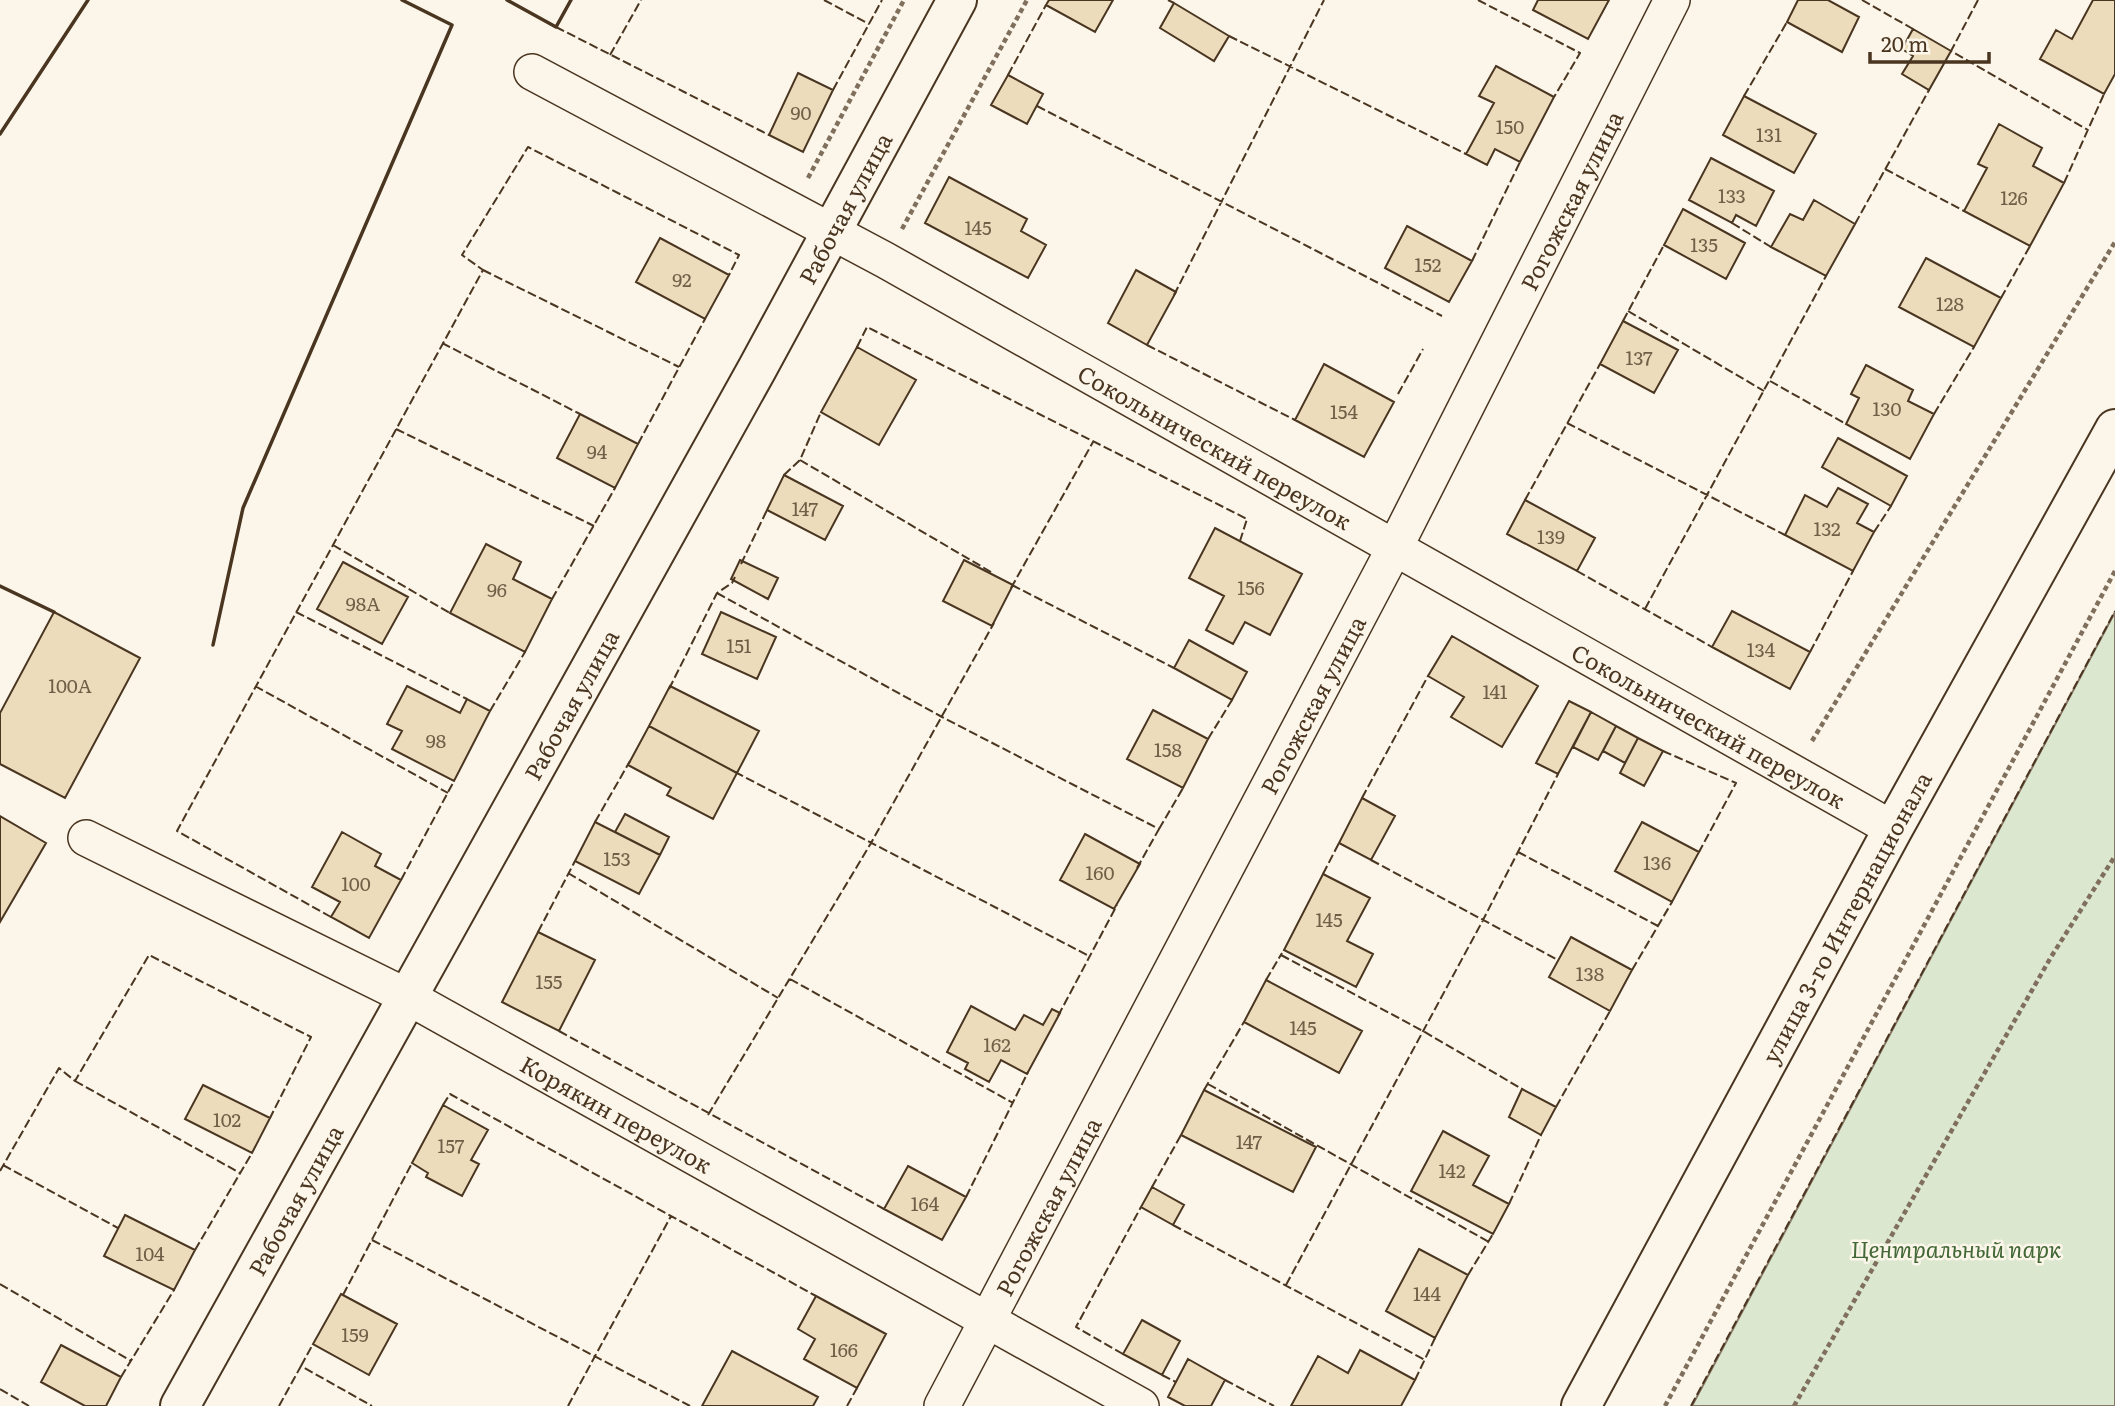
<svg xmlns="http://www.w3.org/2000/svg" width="2115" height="1406" font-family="Literata,serif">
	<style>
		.green { fill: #dce7d0; stroke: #887966; stroke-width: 2 }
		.building { fill: #ecdcbc; stroke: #4a3520; stroke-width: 2 }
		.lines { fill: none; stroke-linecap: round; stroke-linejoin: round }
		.minor-casing { stroke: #4a3520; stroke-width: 38 }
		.secondary-casing { stroke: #4a3520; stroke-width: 42 }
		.path { stroke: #7f6f5c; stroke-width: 4.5; stroke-dasharray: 5 3.5; stroke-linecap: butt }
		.minor { stroke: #fbf6e9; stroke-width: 35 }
		.secondary { stroke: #fbf6e9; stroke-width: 38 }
		.fence { stroke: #4a3520; stroke-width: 2; stroke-dasharray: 9 3.5; stroke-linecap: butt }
		.wall { stroke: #4a3520; stroke-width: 3.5 }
		.labels { text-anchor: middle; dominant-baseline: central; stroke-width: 5; stroke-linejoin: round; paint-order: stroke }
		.number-label { font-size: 19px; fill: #725f47 }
		.street-label { font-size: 23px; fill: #4a3520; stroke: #fbf6e9 }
		.park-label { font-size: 23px; font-style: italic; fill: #436837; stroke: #fbf6e9 }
	</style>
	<rect width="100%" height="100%" fill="#fbf6e9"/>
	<path class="green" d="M2115,612V1406H1692Z"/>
	<path class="building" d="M1049,0H1113L1095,32L1046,5Z
		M1538,0H1609L1588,39L1533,10Z
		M1798,0H1828L1859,17L1842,52L1787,22Z
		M2093,0H2115V74L2104,94L2040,59L2056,30L2072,39Z
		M1174,3L1229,36L1214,61L1160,28Z
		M1913,29L1951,51L1929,90L1902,74L1913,56L1902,49Z
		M1496,66L1554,97L1520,162L1495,149L1487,165L1466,154L1494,103L1479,96Z
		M798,73L833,90L803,152L769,135Z
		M1008,75L1043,94L1027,124L991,105Z
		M1744,96L1816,134L1794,173L1723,135Z
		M1999,124L2042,148L2033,166L2064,183L2030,246L1964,211L1987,168L1978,164Z
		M1711,158L1774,191L1756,226L1736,215L1732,223L1689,200Z
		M949,177L1027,219L1021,231L1046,245L1028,278L925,223Z
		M1814,200L1855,224L1826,276L1771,247L1790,214L1803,220Z
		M1683,209L1745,243L1726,279L1664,245Z
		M1407,226L1472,261L1449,302L1385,268Z
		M660,238L729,275L705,319L636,282Z
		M1926,258L2001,298L1974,347L1899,307Z
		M1136,270L1176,292L1147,345L1108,323Z
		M1623,321L1678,350L1654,393L1600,364Z
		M857,347L916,380L879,445L821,412Z
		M1324,364L1394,402L1364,457L1295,420Z
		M1866,365L1913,390L1908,401L1934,414L1910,459L1846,424L1859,398L1851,394Z
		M580,414L638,444L615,488L557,458Z
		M1838,438L1907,476L1891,506L1822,467Z
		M784,475L843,506L825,540L767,510Z
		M1838,488L1868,504L1857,523L1874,532L1853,571L1785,535L1805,495L1827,507Z
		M1525,500L1595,538L1577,571L1507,534Z
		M1215,528L1302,574L1270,635L1245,622L1233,644L1206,630L1224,596L1189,578Z
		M486,544L521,562L513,579L552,599L525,652L450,613Z
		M740,560L778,578L768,599L731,579Z
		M964,560L1013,585L992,626L943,601Z
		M343,562L408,597L382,644L317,609Z
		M1732,611L1810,652L1790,689L1712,647Z
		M54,612L140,658L65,798L0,764V713Z
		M721,612L776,637L757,679L702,654Z
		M1452,636L1538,686L1502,747L1451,717L1464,697L1428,676Z
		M1189,640L1247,672L1232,700L1174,668Z
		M407,686L460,713L467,699L490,711L454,781L392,749L402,731L387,724Z
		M670,686L759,731L737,773L649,726Z
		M1569,701L1591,712L1558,774L1536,763Z
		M1153,710L1208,739L1183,788L1127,759Z
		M1591,712L1616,726L1598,760L1573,747Z
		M649,726L737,773L713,819L667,795L671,788L628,765Z
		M1616,726L1638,738L1625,763L1603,751Z
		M1638,738L1663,751L1644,786L1620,773Z
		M1362,798L1395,816L1371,860L1339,843Z
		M625,814L669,837L660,855L615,832Z
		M0,816L46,843L0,922Z
		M595,822L660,855L639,894L575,861Z
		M1642,822L1699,852L1672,902L1615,871Z
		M342,832L381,854L375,866L401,880L369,938L331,917L340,902L312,887Z
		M1085,834L1140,864L1114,909L1060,880Z
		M1323,874L1370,898L1347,941L1373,954L1356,987L1284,950Z
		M538,932L595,960L559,1031L502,1002Z
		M1571,937L1632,970L1610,1011L1549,977Z
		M1266,980L1362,1031L1339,1073L1244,1022Z
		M971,1006L1015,1030L1024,1015L1043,1025L1052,1009L1060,1013L1027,1074L1001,1060L989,1082L965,1069L968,1063L947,1052Z
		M203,1085L270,1118L252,1153L185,1119Z
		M1522,1089L1556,1107L1541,1135L1509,1117Z
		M1204,1090L1316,1147L1293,1192L1181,1135Z
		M443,1105L488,1130L471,1160L479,1164L462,1196L426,1177L428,1173L412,1163Z
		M1443,1131L1489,1156L1473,1185L1509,1204L1493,1234L1411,1191Z
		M908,1166L966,1197L942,1240L884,1209Z
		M1152,1187L1184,1205L1173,1225L1141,1207Z
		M125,1215L195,1250L174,1290L104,1256Z
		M1419,1249L1468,1275L1435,1338L1386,1311Z
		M341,1294L397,1324L369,1375L313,1344Z
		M816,1296L886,1334L857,1388L804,1359L815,1339L798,1329Z
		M1142,1320L1180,1341L1162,1375L1123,1354Z
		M61,1345L121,1377L106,1406H85L41,1382Z
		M1360,1350L1415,1380L1401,1406H1291L1318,1356L1348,1373Z
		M732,1351L818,1397L813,1406H702Z
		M1188,1359L1225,1380L1211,1406H1185L1168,1397Z"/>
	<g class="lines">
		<g class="minor-casing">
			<g id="minor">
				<path id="s1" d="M532,72L885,260L1893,829"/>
				<path id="s2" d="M86,838L408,997L1141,1406"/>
				<path id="s3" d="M942,1406L1395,547L1672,0"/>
			</g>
		</g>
		<g class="secondary-casing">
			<g id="secondary">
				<path id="s4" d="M180,1406L757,369L957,0"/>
				<path id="s5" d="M1581,1406L1893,829L2115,429"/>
			</g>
		</g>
		<path class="path" d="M808,178L904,0
			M902,229L1027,0
			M1812,741L2115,242
			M1665,1406L2115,571
			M1794,1406L2051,957L2115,856"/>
		<use href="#minor" class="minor"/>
		<use href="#secondary" class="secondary"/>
		<path class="fence" d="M824,0L869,24
			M1168,0L1174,3
			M1478,0L1580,53L1554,97
			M1862,0L1913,29
			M1978,0L1951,51L2088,130
			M556,27L769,135
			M1229,36L1466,154
			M610,55L641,0
			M1008,75L1046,5
			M833,90L882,0
			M1744,96L1787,22
			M1037,106L1442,316
			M1885,169L1964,211
			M2064,183L2104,94
			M1732,223L1771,247
			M1855,224L1929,90
			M1472,261L1520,162
			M483,270L679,367
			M1174,295L1324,0
			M2001,298L2030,246
			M1628,311L1764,391
			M1623,321L1664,245
			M442,343L580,414
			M1147,345L1295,420
			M857,347L867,327L1247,519L1240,541
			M1770,381L1846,424
			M1398,394L1423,349
			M1934,414L1974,347
			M1567,423L1785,535
			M396,429L594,526
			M638,444L705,319
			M800,460L991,572
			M784,475L800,460L821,412
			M1525,500L1600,364
			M1874,532L1891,506
			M333,545L450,613
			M741,564L767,510
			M1577,571L1712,647
			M1012,585L1174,668
			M1011,588L1093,442
			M717,593L942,717L1159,829L1137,868
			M552,599L615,488
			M1645,609L1826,276
			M296,612L467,699
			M1810,652L1853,571
			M255,686L448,793
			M669,689L717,593L732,583L735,577
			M490,711L525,652
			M1208,739L1232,700
			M1663,751L1736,783L1699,852
			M735,772L1089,956
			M1362,798L1428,676
			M595,822L630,761
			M1159,829L1183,788
			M1518,852L1658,926
			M1371,860L1558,960
			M568,873L778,998
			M1323,874L1339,843
			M401,880L454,781
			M331,917L177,831L483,270L462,255L528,147L739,255L729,275
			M538,932L575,861
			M1281,955L1423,1031L1522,1089
			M1632,970L1672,902
			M790,979L1013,1103
			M1266,980L1282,953
			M1058,1016L1117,905
			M559,1031L884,1209
			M75,1081L240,1173
			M1208,1084L1489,1242
			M1204,1090L1244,1022
			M443,1105L450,1094L816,1296
			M1556,1107L1610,1011
			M708,1115L871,843L994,623
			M3,1165L118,1228
			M0,1171L59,1068L75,1081L149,955L311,1037L270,1118
			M1152,1187L1181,1135
			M966,1197L1028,1072
			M1509,1204L1541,1135
			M1173,1225L1425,1360
			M372,1240L690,1406
			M195,1250L252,1153
			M1468,1275L1493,1234
			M0,1284L131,1361
			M1286,1285L1482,922L1558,774
			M343,1295L412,1163
			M1123,1354L1076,1327L1141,1207
			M301,1366L313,1344
			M1162,1375L1176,1382
			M121,1377L174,1290
			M1225,1380L1274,1406
			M1415,1380L1435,1338
			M0,1389L29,1406
			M279,1406L301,1366L372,1406
			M568,1406L671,1216
			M847,1406L857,1388
			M1691,1406L2115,611"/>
		<path class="wall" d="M507,0L556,27L571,0
			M0,134L88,0
			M0,586L54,612
			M213,645L243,508L452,25L402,0"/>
	</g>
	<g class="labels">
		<g class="number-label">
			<text x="801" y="112">90</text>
			<text x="1510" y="126">150</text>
			<text x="1769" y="134">131</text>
			<text x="1732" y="195">133</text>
			<text x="2014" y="197">126</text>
			<text x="978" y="227">145</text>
			<text x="1704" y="244">135</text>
			<text x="1428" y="264">152</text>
			<text x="682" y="279">92</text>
			<text x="1950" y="303">128</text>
			<text x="1639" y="357">137</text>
			<text x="1887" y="408">130</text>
			<text x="1344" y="411">154</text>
			<text x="597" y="451">94</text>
			<text x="805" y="508">147</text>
			<text x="1827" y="528">132</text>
			<text x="1551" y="536">139</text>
			<text x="1251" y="587">156</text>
			<text x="497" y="589">96</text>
			<text x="363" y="603">98А</text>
			<text x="739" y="645">151</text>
			<text x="1761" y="649">134</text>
			<text x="70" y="685">100А</text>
			<text x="1495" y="691">141</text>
			<text x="436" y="740">98</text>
			<text x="1168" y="749">158</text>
			<text x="617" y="858">153</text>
			<text x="1657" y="862">136</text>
			<text x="1100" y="872">160</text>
			<text x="356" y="883">100</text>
			<text x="1329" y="919">145</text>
			<text x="1590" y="973">138</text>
			<text x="549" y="981">155</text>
			<text x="1303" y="1027">145</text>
			<text x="997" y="1044">162</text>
			<text x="227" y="1119">102</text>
			<text x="1249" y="1141">147</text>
			<text x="451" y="1145">157</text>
			<text x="1452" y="1170">142</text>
			<text x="925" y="1203">164</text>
			<text x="150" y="1253">104</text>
			<text x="1427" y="1293">144</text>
			<text x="355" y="1334">159</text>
			<text x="844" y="1349">166</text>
		</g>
		<g class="street-label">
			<text stroke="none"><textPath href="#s3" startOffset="1360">Рогожская улица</textPath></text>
			<text stroke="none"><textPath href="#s4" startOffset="1370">Рабочая улица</textPath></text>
			<text stroke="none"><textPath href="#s1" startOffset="779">Сокольнический переулок</textPath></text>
			<text stroke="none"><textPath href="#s4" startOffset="803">Рабочая улица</textPath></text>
			<text stroke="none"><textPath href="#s3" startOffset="793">Рогожская улица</textPath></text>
			<text stroke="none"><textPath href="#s1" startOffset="1346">Сокольнический переулок</textPath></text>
			<text stroke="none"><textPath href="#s5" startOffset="556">улица 3-го Интернационала</textPath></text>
			<text stroke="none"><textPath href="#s2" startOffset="598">Корякин переулок</textPath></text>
			<text stroke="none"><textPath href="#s4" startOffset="236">Рабочая улица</textPath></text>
			<text stroke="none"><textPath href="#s3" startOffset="226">Рогожская улица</textPath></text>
		</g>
		<g class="park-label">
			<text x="1956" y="1248">Центральный парк</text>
		</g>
	</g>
	<path d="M1870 52v10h119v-10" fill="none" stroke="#4a3520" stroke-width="3.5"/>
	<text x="1881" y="52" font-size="21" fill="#4a3520" stroke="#fbf6e9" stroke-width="5" paint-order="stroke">20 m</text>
</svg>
